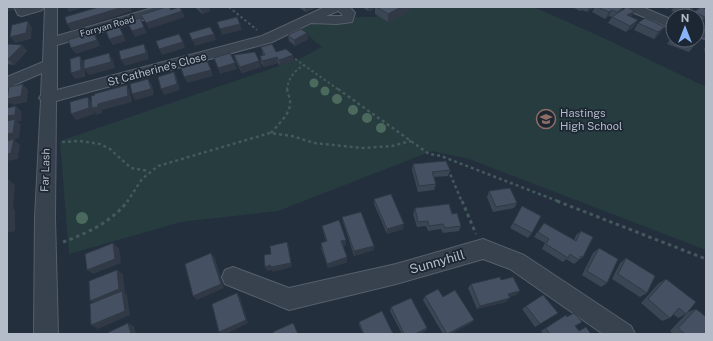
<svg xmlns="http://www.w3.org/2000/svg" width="713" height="341" font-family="'Public Sans',sans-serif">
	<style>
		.green { fill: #263c3f }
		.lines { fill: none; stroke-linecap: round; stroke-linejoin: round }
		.minor-casing { stroke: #565f6c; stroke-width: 2 }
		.path-far2 { stroke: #44595c; stroke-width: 2; stroke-dasharray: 2.5 2.5; stroke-linecap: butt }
		.path-far1 { stroke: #44595c; stroke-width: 2.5; stroke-dasharray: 3 3; stroke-linecap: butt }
		.path { stroke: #44595c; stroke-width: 3; stroke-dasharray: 3.5 3.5; stroke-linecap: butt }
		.minor { fill: #38414e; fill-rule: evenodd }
		.tree { fill: #4b6a5d }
		.wall { fill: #3b4654 }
		.shaded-wall { fill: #303945 }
		.building { fill: #455162; stroke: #303945 }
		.labels { text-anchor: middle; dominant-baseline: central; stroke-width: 3.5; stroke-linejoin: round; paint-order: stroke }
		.far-street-label { font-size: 9px; fill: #b4bcc9; stroke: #1d2633 }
		.street-label { font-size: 11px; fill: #b4bcc9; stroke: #1d2633 }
		.poi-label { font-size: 11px; fill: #b4bcc9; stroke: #1d2633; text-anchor: start }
		.near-street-label { font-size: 13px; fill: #b4bcc9; stroke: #1d2633 }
	</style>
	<rect width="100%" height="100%" fill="#242f3e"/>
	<path class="green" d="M393,7H534L608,40L706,87V250L469,159L432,151L278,211L181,222L69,254L60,141L299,59L322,47L300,29L312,24H343L354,17H374Z"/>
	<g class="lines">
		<g class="minor-casing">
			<path id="minor" d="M14,7H44L42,10L22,16L18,15Z
				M45,7H57V36L156,7H168L164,14L57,45V90L262,36L325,7H350L355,13L352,22L337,24L311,23L272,42L56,101L55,218L58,334H34L35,218L41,100L39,98L41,95L42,73L7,88V77L43,62ZM338,11L342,14V16H326Z
				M625,7H642L673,20V29L627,10Z
				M697,29L706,31V39L697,37Z
				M483,239L524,255L631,326L635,334H603L510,269L483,259L396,284L289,310L225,284L222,277L225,270L233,267L289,288L396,264Z"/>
		</g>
		<path class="path-far2" d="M229,7L257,30
			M291,56L339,90
			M287,90C288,79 294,71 304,65"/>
		<path class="path-far1" d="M338,89L429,154L441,156L560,202
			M271,133C278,124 291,114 290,102C290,98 288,94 287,89
			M62,142L80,141L100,144L110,149L131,168L149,171
			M448,169L462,202
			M127,202L142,179L158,166L270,133L292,136L314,143L362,148L392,146L411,141"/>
		<path class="path" d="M462,201L476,234
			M557,201L706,259
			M63,242C88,233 111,222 128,201"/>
		<use href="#minor" class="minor"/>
	</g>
	<g class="tree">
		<circle cx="314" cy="83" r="4.5"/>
		<circle cx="325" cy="91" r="4.5"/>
		<circle cx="337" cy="99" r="5"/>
		<circle cx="353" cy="110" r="5"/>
		<circle cx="367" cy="118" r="5"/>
		<circle cx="381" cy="128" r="5"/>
		<circle cx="82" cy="218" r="6"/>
	</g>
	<path class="wall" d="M195,7H209L210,11L202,14Z
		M298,7H317L306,12Z
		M362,7H375L371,11H368Z
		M375,7H410V11L388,22L375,14Z
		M572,7H593V8L587,12L582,10L580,11Z
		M595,7H621L623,8L622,11L631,17L634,27L626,32L608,23L612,17L609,16L605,19L592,12Z
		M662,7H670L667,9Z
		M674,7H694L692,10L684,16L671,11Z
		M706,9V18L700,23L697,22V16H692L694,12Z
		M638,23L660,33L654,39L634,30Z
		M288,35L308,39L295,46L289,41Z
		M673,35V40H697L694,46L689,52L667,44Z
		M22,45L27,51L14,65L7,64V46Z
		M261,47L276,52L294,61L280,66L278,63L264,67L261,63L260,56L263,55Z
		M706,47V56L704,49Z
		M234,55L261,67L242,73L236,62Z
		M413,164L450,170L448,176L434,177L436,184L434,190L418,192L412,170Z
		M489,191L517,203L514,208L493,212L487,197Z
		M374,199L403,229L387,234L374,204Z
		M522,206L532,233L528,238L510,228Z
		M415,208L452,214L461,226L459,231L443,233L441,229L428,231L426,226L417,227L413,214Z
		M342,217L374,250L354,256L343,222Z
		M544,223L574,240L576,235L581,231L583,257L574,264L566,259L563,262L542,249L545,243L534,237L540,228Z
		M322,226L346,240V245L343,246L347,262L328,268L321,248V243L326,241L323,231Z
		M599,248L607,283L601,287L582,275L593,253Z
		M626,258L647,293L640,297L612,279L620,263Z
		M666,279L686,314L678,318L673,314L670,318L662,321L641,303L659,283Z
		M501,280L516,295L509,297L506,302L477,309L468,288L471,284Z
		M425,296L474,320L471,323L450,334H443L423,300Z
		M526,306L558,313L535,327L522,309Z
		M391,307L427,328L426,331L419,334H402L390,311Z
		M696,309L706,334H673L670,331L688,312Z
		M566,315L579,331L586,327L591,334H543L541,331Z
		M359,322L393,334H363L359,325Z"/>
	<path class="shaded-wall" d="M7,7H14V10L8,11L7,15Z
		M66,7H84L69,12Z
		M123,7H130L132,11L71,31L67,24Z
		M203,7H209L210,11L202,14L200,8Z
		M305,7H317L306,12Z
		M368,7H375L371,11H368Z
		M401,7H410V11L388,22V14Z
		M589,7H593V8L587,12Z
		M693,7H694L692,10L684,16L689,10Z
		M612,10L609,16L605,19L609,12Z
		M182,11L185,17L149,29L146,23Z
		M635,11L631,17L627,15Z
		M706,16V18L700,23Z
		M638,20L634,27L626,32L630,26Z
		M28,21L32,28L31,39L15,43L10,37Z
		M118,24L126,41L113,45L109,39Z
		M240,24L242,30L222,35L220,29Z
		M144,27L147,33L135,37L132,31Z
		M665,27L660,33L654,39L658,32Z
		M93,32L97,38L100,46L76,54L71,48Z
		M307,33L308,39L295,46L294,40Z
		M214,34L216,40L195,46L192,40Z
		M183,42L185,48L162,55L159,49Z
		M144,44L147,50L149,59L125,66L121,60Z
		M22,45L27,51L14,65L8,59Z
		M109,53L113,60L115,68L89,75L85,70V77L75,79L71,73L80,56L84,63Z
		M293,55L294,61L280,66L279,60Z
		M277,57L278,63L264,67L262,61Z
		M259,61L261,67L242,73L240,67Z
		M235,63L237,69L220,74L218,68Z
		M211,70L213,76L187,83L184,77Z
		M174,72L177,78L180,90L164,95L161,89Z
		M148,79L152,85L154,95L135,100L132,94Z
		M23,84L28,90L27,102L13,105L10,103L7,104V96L9,99Z
		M127,85L130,91L132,102L102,110V113L96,115L94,111V114L76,120L71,114L88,97L92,103L98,104Z
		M16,106L22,112L21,121H17L21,125L19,138L14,140L20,145L18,159L7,161V116Z
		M8,179L15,185L13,208L15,210V231L7,233V190Z
		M404,224L403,229L387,234V229Z
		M346,240V245L342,246L341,241Z
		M287,242L289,247L292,267L273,272L272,270L267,271L265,267Z
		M113,243L119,248L121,263L93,274L87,270Z
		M374,246V250L354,256V251Z
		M211,253L215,258L224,288L197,300L193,296Z
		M347,257V262L328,268L327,264Z
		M117,270L123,274L125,293L127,295L130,315L98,329L91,325L96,304L90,301Z
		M520,291L516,295L504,298L508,294Z
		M237,293L240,297L248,323L226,334H221L219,332Z
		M510,298L506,302L477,309L480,306Z
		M474,320L471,323L450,334H447Z
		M128,323L134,326L136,334H131Z
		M427,328L426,331L419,334H415Z"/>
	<path class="building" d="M99,7H123L67,24L65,17Z
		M166,7H169L171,10L179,7L182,11L146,23L141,15Z
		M377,7H401L388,14Z
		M597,7H621L623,8L617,12L612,10L609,12Z
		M627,7L635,11L627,15L638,20L630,26L612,17Z
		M682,7H693L689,10Z
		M701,7L706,9V16L705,17L694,12Z
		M237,17L240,24L220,29L217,22Z
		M140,18L144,27L132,31L127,22Z
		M645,18L665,27L658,32L638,23Z
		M28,21L26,33L10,37L12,25Z
		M118,24L123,35L109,39L105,28Z
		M210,27L214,34L192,40L189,33Z
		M301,29L307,33L294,40L288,35Z
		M93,32L97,40L71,48L68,40Z
		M179,34L183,42L159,49L156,41Z
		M697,39L698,40L694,46L678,40H697Z
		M9,44L22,45L8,59H7V46Z
		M144,44L146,53L121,60L119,51Z
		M272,44L276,52L286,49L293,55L279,60L277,57L262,61L260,56L265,55L261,47Z
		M255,52L259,61L240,67L234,55Z
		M109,53L111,62L84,69V60Z
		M230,53L235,63L218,68L214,58Z
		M80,56L81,70L71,73L70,59Z
		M207,61L211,70L184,77L181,68Z
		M174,72L177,84L161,89L158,77Z
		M148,79L151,89L132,94L130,84Z
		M23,84L21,96L7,99L9,87Z
		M127,85L128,96L98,104V107L92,108L91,96L95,95L94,94Z
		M88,97L89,108L71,114L70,102Z
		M16,106L15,115L7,116V108Z
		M15,119L13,133L7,134V121Z
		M14,139L11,153L7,154V141Z
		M446,161L450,170L432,172L436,184L419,186L413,164Z
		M8,179L7,190V180Z
		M510,188L517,203L496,207L489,191Z
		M391,194L404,224L387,229L374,199Z
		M8,204L7,226V205Z
		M449,204L452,214L457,213L461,226L445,228L443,224L429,226L428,221L418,222L415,208Z
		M522,206L541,216L532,233L513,223Z
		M361,212L374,246L354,251L342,217Z
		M339,220L346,240L341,241L347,257L327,264L321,243L327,241L322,226Z
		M544,223L576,241L581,231L593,237L583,257L581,256L579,260L570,254L568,258L546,244L549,239L538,232Z
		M287,242L291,263L271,267L270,265L265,267L264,255L271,254L270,246Z
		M113,243L115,259L87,270L85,254Z
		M599,248L618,259L607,283L587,271Z
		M211,253L221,284L193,296L185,264Z
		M626,258L655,276L647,293L618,274Z
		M117,270L119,289L90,301L89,281Z
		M500,277L501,280L513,277L520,291L508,294L510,298L480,306L471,284Z
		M666,279L696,302L686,314L679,308L670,318L648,299Z
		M438,289L443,297L455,290L474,320L447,334L425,296Z
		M122,291L125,311L91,325L90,304Z
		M237,293L246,320L219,332L212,304Z
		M543,295L558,313L540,324L526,306Z
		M411,298L427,328L415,334H404L391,307Z
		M696,309L706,317V334H685L678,328Z
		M382,311L393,334H364L359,322Z
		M574,313L582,322L575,326L579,331L586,327L591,334H550L546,328L566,315L567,317Z
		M128,323L131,334H105Z
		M293,323L298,334H274L273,332Z"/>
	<defs>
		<g id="school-ring" transform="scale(1)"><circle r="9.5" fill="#1d2633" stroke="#8d6e63" stroke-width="1.5"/><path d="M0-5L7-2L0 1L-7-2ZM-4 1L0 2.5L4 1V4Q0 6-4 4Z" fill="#8d6e63"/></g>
	</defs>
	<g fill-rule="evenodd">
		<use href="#school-ring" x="546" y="119"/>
	</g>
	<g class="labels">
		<g class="far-street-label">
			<text transform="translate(107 26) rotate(-16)">Forryan Road</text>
		</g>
		<g class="street-label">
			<text transform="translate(157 69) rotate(-15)">St Catherine's Close</text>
			<text transform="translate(45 170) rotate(-88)">Far Lash</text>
		</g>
		<g class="poi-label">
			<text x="560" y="113">Hastings<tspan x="560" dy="13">High School</tspan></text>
		</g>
		<g class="near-street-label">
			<text transform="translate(437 262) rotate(-16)">Sunnyhill</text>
		</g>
	</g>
	<rect width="713" height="341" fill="none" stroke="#b4bcc9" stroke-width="16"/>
	<g transform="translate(685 28)"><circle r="19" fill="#1d2633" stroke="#59626f"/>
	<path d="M0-3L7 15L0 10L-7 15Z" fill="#8ab4f8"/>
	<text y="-6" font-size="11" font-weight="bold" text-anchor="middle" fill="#b4bcc9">N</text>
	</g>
</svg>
